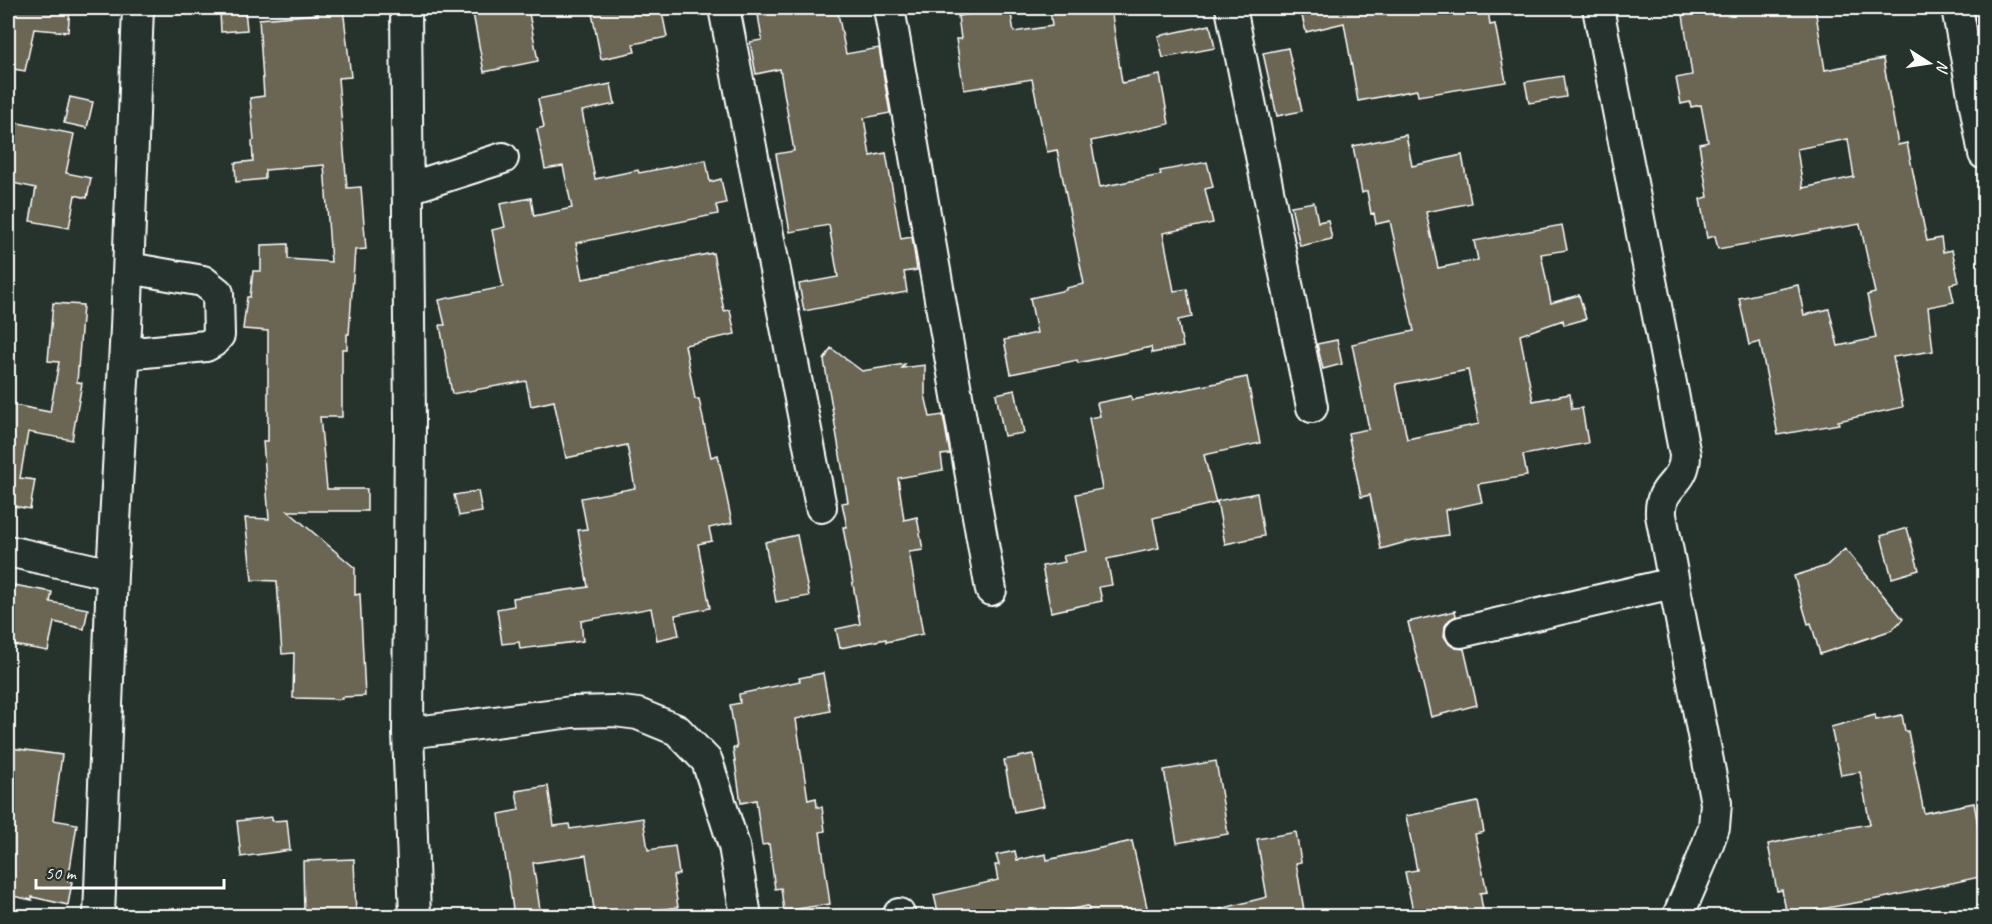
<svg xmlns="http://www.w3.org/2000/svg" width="1992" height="924" font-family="Caveat,sans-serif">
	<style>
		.building { fill: #6a6653; stroke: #fff; stroke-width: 1.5; fill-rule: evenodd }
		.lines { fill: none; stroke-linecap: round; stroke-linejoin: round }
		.minor-casing { stroke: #fff; stroke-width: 34 }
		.minor { stroke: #26332d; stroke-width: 30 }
	</style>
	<rect width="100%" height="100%" fill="#26332d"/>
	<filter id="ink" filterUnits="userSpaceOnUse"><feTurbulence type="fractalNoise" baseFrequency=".0167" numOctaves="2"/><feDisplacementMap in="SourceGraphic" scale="12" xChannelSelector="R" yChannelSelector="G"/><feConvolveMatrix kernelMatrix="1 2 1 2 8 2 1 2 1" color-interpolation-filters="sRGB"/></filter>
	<g filter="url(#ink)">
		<path class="building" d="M9,8H70L68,32L34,29L25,71L8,68Z
			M318,8H343L351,77L338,78L347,188L361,187L366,249L355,250L349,334H347V349H342V417H320L327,489H367V511H288L355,568V595L360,594L365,696L342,697V699L293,698L294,653L282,654L277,581L252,580L245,518L269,519L263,441H268V331L243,329L247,297H250L253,271H261V245L288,244V259L331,262L324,165L265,170V179L236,182L235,163L253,161L252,141L254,140L250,98L264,96L259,19L318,14Z
			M472,8H528L538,61L484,72Z
			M591,8H643L645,15L662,12L667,37L633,44L635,52L601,59Z
			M757,8H837L846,54L879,48L890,113L864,118L870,156L886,153L901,239L912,237L917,270L904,272L907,292L804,311L799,284L838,277L829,225L790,232L776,154L794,151L780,69L756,74L750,42L762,40Z
			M1010,8L1014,32L1052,26L1050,8H1111L1122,83L1160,75L1169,124L1091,141L1100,187L1161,175L1160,171L1207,162L1213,187L1205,189L1213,223L1163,233L1174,291L1187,289L1192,317L1178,320L1183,347L1152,353L1151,347L1078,363L1077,360L1011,374L1004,340L1037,333L1030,298L1066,290V288L1084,284L1057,150L1047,152L1032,79L964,90L956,39H961L958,16Z
			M1300,8H1488L1490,25L1495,24L1506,82L1418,96L1417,90L1358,101L1344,23L1306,32Z
			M1682,8H1815L1825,70L1883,59L1898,145L1907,143L1927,241L1941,238L1943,252L1952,250L1959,282L1950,284L1954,302L1928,307L1933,351L1893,357L1903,407L1838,421L1839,424L1778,435L1760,342L1749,345L1739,298L1798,285L1804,315L1829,309L1838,346L1876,338L1867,295L1875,293L1860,224L1718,249L1715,236L1707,238L1700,199L1708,197L1699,144L1708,142L1701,105L1691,107L1690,102L1681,104L1676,78L1692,75ZM1848,139L1854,177L1803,188L1797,149Z
			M245,9L247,30L221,32L220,12Z
			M1210,25L1215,48L1163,58L1158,36Z
			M1288,48L1302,111L1277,116L1263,53Z
			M1563,76L1566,97L1529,103L1525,82Z
			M611,84L615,104L582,111L595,179L638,170L639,173L706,160L710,182L721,179L726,203L716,205L718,214L576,243L583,279L713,253L724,311L730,310L735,334L685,345L695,399H699L711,457L718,455L732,523L709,528L712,541L698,544L710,608L675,615L679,635L657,640L651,608L581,621L583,641L520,649L519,642L502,644L497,609L514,606L513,598L588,587L578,530L587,529L581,498L635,488L627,445L566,458L554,401L531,406L526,381L452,394L440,325H445L439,300L503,287L492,230L505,227L500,204L531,198L534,216L572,208L563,166L545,169L537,129L544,127L538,99Z
			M70,97L93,102L87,128L64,123Z
			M8,121L74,134L66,173L91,178L87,198L75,195L69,228L30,221L36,188L8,182Z
			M1406,135L1412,166L1462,155L1471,203L1426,212L1438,268L1478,260L1474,241L1562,225L1567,250L1541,254L1551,303L1579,295L1586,319L1564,325L1563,320L1520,335L1533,401L1570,394L1572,409L1582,408L1588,443L1523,455L1527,476L1478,484L1482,502L1445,510L1448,535L1413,540L1381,549L1370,495L1361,497L1348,433L1369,429L1352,344L1414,331L1390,221L1376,224L1374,213L1371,214L1367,191L1362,193L1353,146ZM1468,370L1479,424L1407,439L1396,384Z
			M1314,202L1318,222L1328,220L1332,239L1300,246L1291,206Z
			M53,303L83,305L77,382L82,383L72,440L28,432L20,478L35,480L30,509L8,505V404L50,412L59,362L48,361Z
			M1337,340L1342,364L1323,369L1317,344Z
			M831,348L862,371L905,364L902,368L925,365V395L930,417L943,415L950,454L941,455L943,470L898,478L904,520L917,517L923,550L909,552L923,634L886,642V639L840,648L836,629L860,624L843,527H847L842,503L848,502L824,360Z
			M1247,377L1260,443L1204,455L1216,503L1153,518L1159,548L1107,559L1112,585L1099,587L1102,601L1051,612L1042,566L1065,562L1063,556L1087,551L1076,494L1102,489L1089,418L1100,416L1097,403L1131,396L1132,400Z
			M1015,390L1024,433L1004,436L996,394Z
			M478,491L482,512L459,516L454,495Z
			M1257,493L1264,536L1225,544L1217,501Z
			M1907,528L1919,570L1892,578L1881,536Z
			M797,535L809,596L776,602L765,542Z
			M1845,549L1903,619L1892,630L1820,654L1811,623L1808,624L1794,576L1826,566Z
			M14,585L52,592L50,602L88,609L84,629L54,622L48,651L8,644V614Z
			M1455,611L1456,616L1449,620L1445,626L1444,636L1449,644L1455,648L1464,649L1477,705L1431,717L1408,622Z
			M823,673L830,711L796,719L808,800L816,798L817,807H822L825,831L820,832L830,904L784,911L781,888L775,889L769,844L762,845L756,800L741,803L733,748H737L730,705L740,703L739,694L800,681L799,678Z
			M1875,715L1876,720L1902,715L1905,731H1908L1924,813L1974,803L1984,857V876L1883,898L1815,910L1816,916H1787L1782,890L1777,891L1768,844L1817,834V833L1870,824L1860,772L1841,775L1831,727Z
			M11,748L62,755L53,820L77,824L68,881L72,882L68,905L32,897V900L8,895V770Z
			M1033,754L1044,806L1014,812L1004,760Z
			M1216,761L1228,834L1177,843L1164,770Z
			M548,786L554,826L569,824L570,829L643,818L648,850L675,846L679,874L673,876L678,907L617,916H595L586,855L533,863L541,916H514L499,814L519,810L516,791Z
			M1478,802L1484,832L1475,834L1487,892L1480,893L1484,916H1414L1405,872L1417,870L1406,816Z
			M272,817V821L287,820L290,850L241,857L237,821Z
			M1296,832L1301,862L1296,863L1305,916H1221L1220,909L1267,897L1257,839Z
			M1132,841L1149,916H1090L1088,906L1036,916H939L934,895L998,880L995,865H999L996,855L1015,851L1017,860L1046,854L1047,860Z
			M354,859L356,916H304L303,861Z"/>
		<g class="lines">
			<g class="minor-casing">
				<path id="minor" d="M406,8L410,421L408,733L415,916
					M724,8L821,507
					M889,8L991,590
					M1231,8L1312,407
					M1598,8L1685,455C1685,486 1659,483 1661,515L1716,803L1714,827L1702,860L1678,916
					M1957,8L1984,154
					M409,188L503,158
					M125,354L206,346L213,342L219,335L218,293L203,281L129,268
					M8,551L112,574
					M1461,632L1673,583
					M408,733L572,712L614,711L638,714L677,730L707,761L734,846L746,916
					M899,914L900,916
					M99,916L112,574L126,328L138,8"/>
			</g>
			<use href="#minor" class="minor"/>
		</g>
	</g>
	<rect width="1992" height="924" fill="none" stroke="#26332d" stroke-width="30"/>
	<rect x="15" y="15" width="1962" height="894" fill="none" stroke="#fff" stroke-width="2" filter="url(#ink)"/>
	<g transform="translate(1929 63) rotate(102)" stroke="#26332d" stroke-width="4.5" paint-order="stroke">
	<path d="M0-4.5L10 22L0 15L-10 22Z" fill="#ffffff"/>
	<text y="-9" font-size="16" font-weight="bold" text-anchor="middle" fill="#ffffff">N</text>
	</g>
	<path d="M36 879v9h188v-9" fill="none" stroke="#ffffff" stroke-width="3"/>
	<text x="45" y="879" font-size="18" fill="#ffffff" stroke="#26332d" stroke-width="4.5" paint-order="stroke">50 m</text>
</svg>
